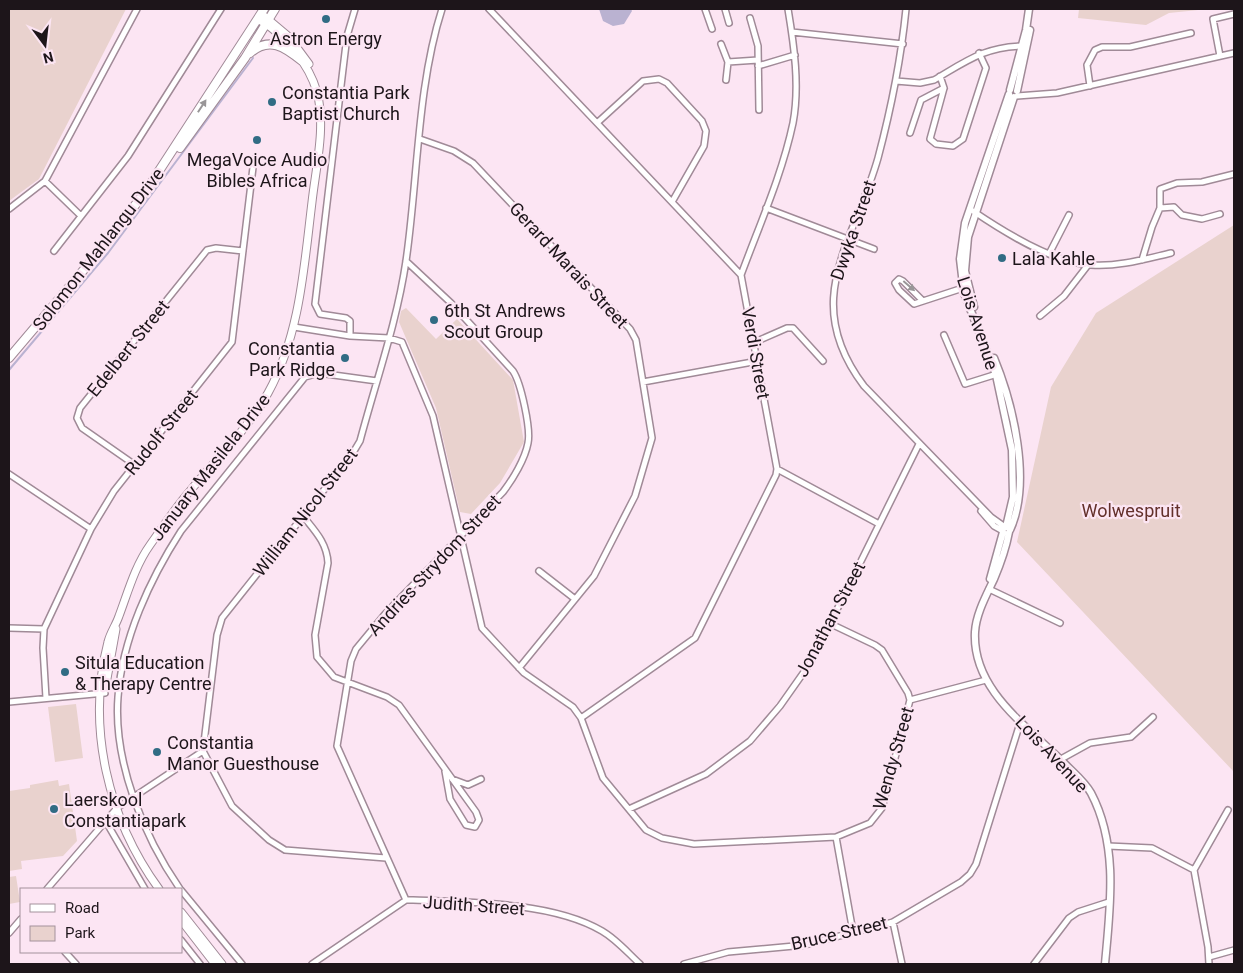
<svg xmlns="http://www.w3.org/2000/svg" width="1243" height="973" font-family="Roboto,sans-serif">
	<style>
		.green { fill: #e9d2ce }
		.water { fill: #bab2d1 }
		.lines { fill: none; stroke-linecap: round; stroke-linejoin: round }
		.stream { stroke: #bab2d1; stroke-width: 2 }
		.minor-casing { stroke: #a08a97; stroke-width: 8 }
		.tertiary-casing { stroke: #a08a97; stroke-width: 9 }
		.secondary-casing { stroke: #a08a97; stroke-width: 9 }
		.primary-casing { stroke: #a08a97; stroke-width: 10 }
		.minor { stroke: #fff; stroke-width: 5 }
		.tertiary { stroke: #fff; stroke-width: 6 }
		.secondary { stroke: #fff; stroke-width: 7 }
		.primary { stroke: #fff; stroke-width: 8 }
		.oneway { fill: #999698 }
		.poi-dot { fill: #316c84; stroke: #fce5f3; stroke-width: 2 }
		.labels { text-anchor: middle; dominant-baseline: central; stroke-width: 4.5; stroke-linejoin: round; paint-order: stroke }
		.poi-label { font-size: 18px; fill: #1d151a; stroke: #fce5f3; text-anchor: start }
		.street-label { font-size: 18px; fill: #1d151a; stroke: #fce5f3 }
		.park-label { font-size: 18px; fill: #63302b; stroke: #fce5f3 }
	</style>
	<rect width="100%" height="100%" fill="#fce5f3"/>
	<path class="green" d="M9,9H126L39,179L9,201Z
		M1079,9H1208L1169,13L1146,25L1078,18Z
		M1234,225V772L1017,542L1051,387L1096,313Z
		M406,308L436,339L457,319L513,380L524,442L500,483L471,514L460,512L436,408L399,322L401,311Z
		M76,704L83,758L55,762L48,707Z
		M58,780L59,786L69,784L77,841L63,856L21,861L22,869L9,871V791L30,788V785Z
		M16,876L20,902L9,904V877Z"/>
	<path class="water" d="M599,9H631L632,11L624,24L613,26L603,21Z"/>
	<g class="lines">
		<path class="stream" d="M9,370L108,253L253,58"/>
		<g class="minor-casing">
			<path id="minor" d="M489,9L741,275L777,469L776,475L695,638L581,718
				M705,9L712,29
				M725,9L729,23
				M906,9C901,59 891,109 878,158C854,243 799,300 864,386L991,517L1005,527
				M750,18L758,46L759,110
				M792,32L903,44
				M721,44L728,62L758,60
				M1220,56L1213,19L1234,14
				M758,66L795,55
				M940,76L944,88L930,139L936,144L953,146L963,139L986,68L979,53
				M726,80L728,62
				M896,81L920,83L934,80C965,62 985,46 1024,46
				M1090,86L1087,65L1095,50L1102,47H1130L1191,33
				M1017,96L1057,93L1234,53
				M597,123L643,81L659,79L667,83L702,121L706,131L704,146L672,202
				M910,133L921,100L944,88
				M420,139L454,151L473,163L630,329L636,340L652,438L635,496L594,576L519,668
				M45,181L80,215
				M766,208L874,249
				M1160,208L1174,207L1182,215L1202,219L1220,214
				M9,209L45,181L137,9
				M973,211C1004,232 1053,263 1091,265C1118,267 1145,259 1171,253
				M54,251L128,156L221,9
				M1049,254L1069,215
				M1142,260L1152,227L1160,208V189L1177,183L1202,182L1234,174
				M741,275C759,226 782,175 793,123C800,86 794,45 788,9
				M923,301L903,281L899,279L895,283L899,290L914,304L966,287
				M1040,316L1064,296L1088,265
				M294,327L350,336L389,338L402,342L433,416L482,628L524,673L573,707L581,718L603,778L646,830L662,838L694,844L836,837L870,823L882,808L910,700L908,693L882,650L875,645L831,624
				M944,335L965,384L997,374
				M350,336V321L346,318L320,314L315,304L343,69L347,36L355,9
				M755,342L787,328H793L823,361
				M643,382L758,361
				M135,465L82,428L77,418L80,408L207,250L216,248L243,251
				M777,469L879,524
				M9,474L91,529
				M981,511L994,526L1003,531
				M303,516C315,531 327,543 328,563L315,635L317,657L334,677L387,697L399,705L476,812L479,820L475,827L466,825L450,799L445,771
				M539,571L575,599
				M989,589L1060,623
				M9,628L44,629
				M46,698L43,648L44,629L91,529L114,491L232,342L254,159
				M910,700L986,680
				M9,702L105,693
				M1061,759L1090,743L1131,737L1153,717
				M452,779L468,785L481,779
				M629,809L706,774L750,741L780,706L811,662L919,444
				M105,820L145,889
				M836,837L853,932
				M1108,846L1152,848L1194,870
				M386,858L285,850L269,840L232,806L203,751L217,635L222,618L351,456L360,441C376,381 397,322 406,261C418,179 417,87 442,9
				M47,889L117,808L203,751
				M180,889C144,837 113,762 118,697C122,639 150,579 181,531L305,377L319,373L377,381
				M181,890L242,964
				M406,900L337,746L351,661L356,649L385,614L503,492C513,479 525,459 528,443C531,429 521,383 513,371L451,303L406,261
				M893,922L902,964
				M9,933L21,919
				M181,940L200,964
				M65,952L76,964
				M1209,957L1234,950
				M312,964L406,900H413C469,902 553,902 602,931C616,939 628,953 640,964
				M684,964L728,952L805,945L893,922L961,882L970,874L976,864L1021,720
				M1034,964L1069,918L1078,912L1109,902
				M1209,964L1208,947L1194,870L1228,810"/>
		</g>
		<g class="tertiary-casing">
			<path id="tertiary" d="M1010,90L1026,30L1029,9
				M1017,91L1030,30
				M974,307L965,271L968,237L1014,97
				M994,358C1013,404 1032,482 1010,530
				M1006,527L1013,497L1012,450L996,375L964,293L960,259L965,223L1009,94
				M1009,532C1006,548 1000,565 994,579C986,596 976,614 975,632C972,691 1029,727 1066,765C1075,774 1085,782 1091,793C1119,846 1110,908 1105,964
				M990,579L1003,532"/>
		</g>
		<g class="secondary-casing">
			<path id="secondary" d="M264,16L289,37L309,64
				M106,684L116,629
				M159,889C108,819 86,727 108,642C110,633 116,625 119,616C128,592 135,566 150,545C163,527 175,508 190,491C216,459 248,429 268,393C300,335 304,267 312,202C316,166 326,127 317,92C309,64 285,35 261,21
				M181,912L222,964
				M181,920L215,964"/>
		</g>
		<g class="primary-casing">
			<path id="primary" d="M250,53C269,36 285,47 302,61
				M180,148L245,58L275,9
				M9,358L98,253L146,191L264,9"/>
		</g>
		<use href="#minor" class="minor"/>
		<use href="#tertiary" class="tertiary"/>
		<use href="#secondary" class="secondary"/>
		<use href="#primary" class="primary"/>
	</g>
	<defs><path id="oneway-solid" d="M-6-.8H1V-3.2L6.5 0L1 3.2V.8H-6Z" transform="scale(1.25)"/></defs>
	<g class="oneway">
		<use href="#oneway-solid" transform="translate(202 106) rotate(-57)"/>
		<use href="#oneway-solid" transform="translate(909 286) rotate(41)"/>
	</g>
	<g class="poi-dot">
		<circle cx="326" cy="19" r="5"/>
		<circle cx="272" cy="102" r="5"/>
		<circle cx="257" cy="140" r="5"/>
		<circle cx="1002" cy="258" r="5"/>
		<circle cx="434" cy="320" r="5"/>
		<circle cx="345" cy="358" r="5"/>
		<circle cx="65" cy="672" r="5"/>
		<circle cx="157" cy="752" r="5"/>
		<circle cx="54" cy="809" r="5"/>
	</g>
	<g class="labels">
		<g class="poi-label">
			<text x="326" y="38" text-anchor="middle">Astron Energy</text>
			<text x="282" y="92">Constantia Park<tspan x="282" dy="21">Baptist Church</tspan></text>
			<text x="257" y="159" text-anchor="middle">MegaVoice Audio<tspan x="257" dy="21">Bibles Africa</tspan></text>
			<text x="1012" y="258">Lala Kahle</text>
			<text x="444" y="310">6th St Andrews<tspan x="444" dy="21">Scout Group</tspan></text>
			<text x="335" y="348" text-anchor="end">Constantia<tspan x="335" dy="21">Park Ridge</tspan></text>
			<text x="75" y="662">Situla Education<tspan x="75" dy="21">&amp; Therapy Centre</tspan></text>
			<text x="167" y="742">Constantia<tspan x="167" dy="21">Manor Guesthouse</tspan></text>
			<text x="64" y="799">Laerskool<tspan x="64" dy="21">Constantiapark</tspan></text>
		</g>
		<g class="street-label">
			<text transform="translate(853 230) rotate(-71)">Dwyka Street</text>
			<text transform="translate(98 249) rotate(-52)">Solomon Mahlangu Drive</text>
			<text transform="translate(569 265) rotate(47)">Gerard Marais Street</text>
			<text transform="translate(978 323) rotate(72)">Lois Avenue</text>
			<text transform="translate(128 348) rotate(-51)">Edelbert Street</text>
			<text transform="translate(756 353) rotate(80)">Verdi Street</text>
			<text transform="translate(161 432) rotate(-51)">Rudolf Street</text>
			<text transform="translate(210 467) rotate(-52)">January Masilela Drive</text>
			<text transform="translate(305 512) rotate(-52)">William Nicol Street</text>
			<text transform="translate(434 565) rotate(-47)">Andries Strydom Street</text>
			<text transform="translate(830 619) rotate(-62)">Jonathan Street</text>
			<text transform="translate(1052 754) rotate(47)">Lois Avenue</text>
			<text transform="translate(893 758) rotate(-74)">Wendy Street</text>
			<text transform="translate(474 905) rotate(4)">Judith Street</text>
			<text transform="translate(839 933) rotate(-13)">Bruce Street</text>
		</g>
		<g class="park-label">
			<text x="1131" y="510">Wolwespruit</text>
		</g>
	</g>
	<rect width="1243" height="973" fill="none" stroke="#1d151a" stroke-width="20"/>
	<rect x="20" y="888" width="162" height="65" fill="#fce5f3" stroke="#a3929c"/>
	<rect x="30" y="904" width="25" height="8" fill="#ffffff" stroke="#a3929c"/>
	<text x="65" y="913" font-size="15" fill="#1d151a">Road</text>
	<rect x="30" y="926" width="25" height="15" fill="#e9d2ce" stroke="#a3929c"/>
	<text x="65" y="938" font-size="15" fill="#1d151a">Park</text>
	<g transform="translate(45 45) rotate(165)" stroke="#fce5f3" stroke-width="4" paint-order="stroke">
	<path d="M0-4L9 19L0 12L-9 19Z" fill="#1d151a"/>
	<text y="-8" font-size="14" font-weight="bold" text-anchor="middle" fill="#1d151a">N</text>
	</g>
</svg>
